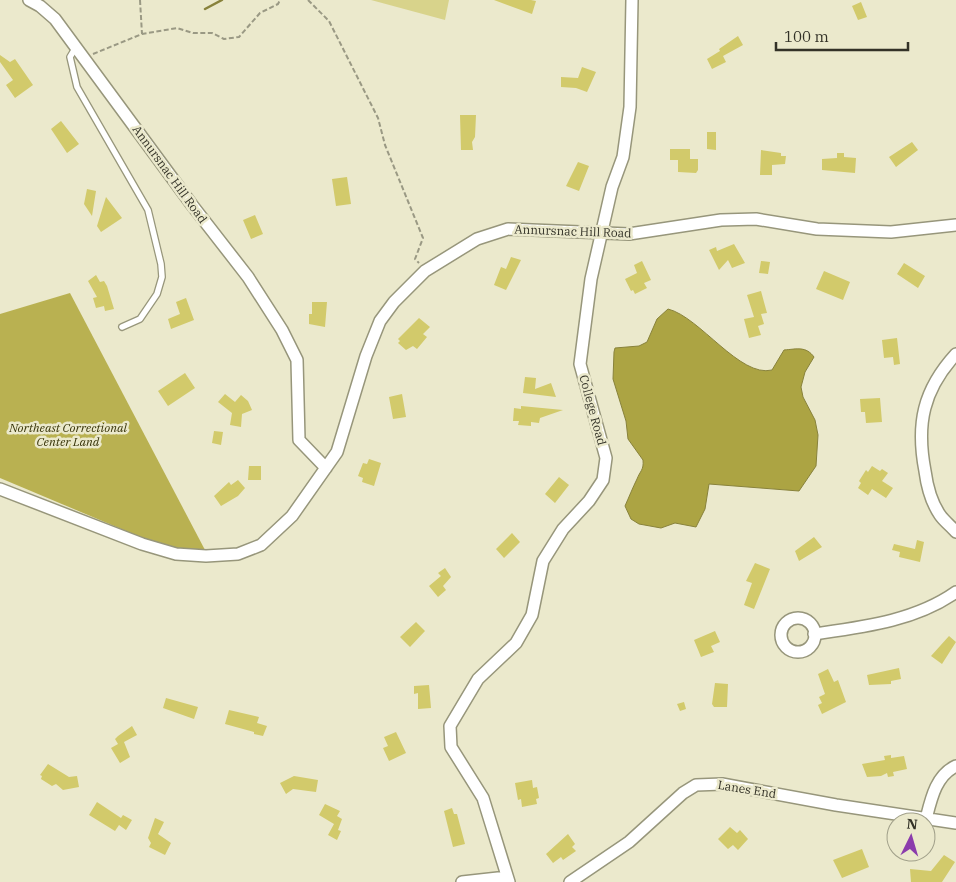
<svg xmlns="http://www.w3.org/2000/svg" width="956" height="882" font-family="'IBM Plex Serif',serif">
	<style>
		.green { fill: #d8d38b }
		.forest { fill: #b9b151 }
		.water { fill: #aca443; stroke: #88823b }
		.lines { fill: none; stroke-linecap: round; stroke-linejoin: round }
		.stream { stroke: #88823b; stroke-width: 2.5 }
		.building { fill: #d2ca6b }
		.lane-casing { stroke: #97967b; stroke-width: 8 }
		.street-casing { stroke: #97967b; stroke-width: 14 }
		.path { stroke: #9a9984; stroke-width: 2; stroke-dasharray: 5 2.5; stroke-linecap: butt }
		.lane { stroke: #fff; stroke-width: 5.5 }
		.street { stroke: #fff; stroke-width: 11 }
		.labels { text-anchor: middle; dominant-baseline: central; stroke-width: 5; stroke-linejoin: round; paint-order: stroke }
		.street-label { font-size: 12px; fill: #333227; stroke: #ebe9cc }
		.park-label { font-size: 12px; font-style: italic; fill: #373308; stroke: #ebe9cc }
	</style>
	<rect width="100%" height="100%" fill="#ebe9cc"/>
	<path class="green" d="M371,0H449L445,20Z"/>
	<path class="forest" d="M70,293L205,550H180L157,544L0,478V314Z"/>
	<path class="water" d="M668,309C700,317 740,378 772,370L784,350C797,349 806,346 814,357L805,372L801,387L803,397L815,420L818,435L816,466L799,491L709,484L705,509L696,527L675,523L661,528L639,524L631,519L625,506C629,497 633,487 637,479C640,471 644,470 643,460L628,439L626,421L613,379L614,352L615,348L639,346L647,342L657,319Z"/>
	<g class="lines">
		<path class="stream" d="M205,9L222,0"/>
	</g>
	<path class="building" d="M494,0H531L536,1L532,14Z
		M861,2L867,17L858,20L852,6Z
		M738,36L743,45L723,56L726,62L712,69L707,59L720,51L719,49Z
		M0,55L10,62L15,59L33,85L15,98L6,85L13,80L0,62Z
		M582,67L596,72L587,92L576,88L561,87V77L578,78Z
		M460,115H476L475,137L472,142L473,150H461Z
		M61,121L79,144L67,153L51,129Z
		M707,132H716V150L707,149Z
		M912,142L918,150L896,167L889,157Z
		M670,149H690V159H698V170L696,173L678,172V160H670Z
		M761,150L781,153V156H786L785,164L772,165V175H760Z
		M837,153H844V157L856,158L855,173L822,170V159L837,158Z
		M578,162L589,166L579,191L566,186Z
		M347,177L351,204L336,206L332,179Z
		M87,189L96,191L92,216L84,204Z
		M106,197L122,218L101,232L97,226Z
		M255,215L263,234L251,239L243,220Z
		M734,244L745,263L732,268L728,260L719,270L709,250L716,247L717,251Z
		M511,257L521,260L506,290L494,285L501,267L506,269Z
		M642,261L651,280L644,283L647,288L635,294L633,290L631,291L625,279L637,273L634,265Z
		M761,261L770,262L768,274L759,273Z
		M904,263L925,276L918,288L897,274Z
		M824,271L850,282L843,300L816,289Z
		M96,275L100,282L104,281L107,286L114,309L105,311L104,306L96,308L93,298L97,297L88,281Z
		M761,291L767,313L761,314L764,324L758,326L761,335L749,338L744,319L754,317L747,295Z
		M186,298L194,320L171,329L168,319L180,314L176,302Z
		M312,302H327L325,327L309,324V314H312Z
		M419,318L430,327L423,334L427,337L417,349L413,346L406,350L398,343L400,341L398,339Z
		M897,338L900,364L894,365L893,357L884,358L882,340Z
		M185,373L195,388L168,406L158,391Z
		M525,377L536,378L535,389L551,383L556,397L523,393Z
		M225,394L235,402L241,395L248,401L252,410L242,414L241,427L230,425L232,413L218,402Z
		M402,394L406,417L393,419L389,397Z
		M880,398L882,422L866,423L865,412H861L860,399Z
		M521,406L563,410L540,418L539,423L531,422V426L518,425L519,421H513L514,408L521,409Z
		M214,431L223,432L221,445L212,443Z
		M369,459L381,463L374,486L362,482L363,478L358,476L363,463L367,464Z
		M249,466H261V480H248Z
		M872,466L880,471L882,469L888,473L882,481L893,488L886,498L872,489L868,495L858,488L861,483L859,481L866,470L868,472Z
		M559,477L569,485L555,503L545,494Z
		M238,480L245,488L238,496L221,506L214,496L229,482L231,485Z
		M512,533L520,542L504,558L496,549Z
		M814,537L822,547L799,561L795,551Z
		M917,540L924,542L920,562L899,557L900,552L892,550L894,544L915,549Z
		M755,563L770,569L754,609L744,605L752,583L746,581Z
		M445,568L451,577L443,586L446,590L438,597L429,586L441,576L438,573Z
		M416,622L425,631L410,647L400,637Z
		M715,631L720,642L711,646L714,652L701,657L694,640Z
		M949,636L956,642L942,664L931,656Z
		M899,668L901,679L891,681V684L869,685L867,675Z
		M828,669L834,682L838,680L846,702L822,714L818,705L822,703L819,697L825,694L818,674Z
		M715,683L728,684L727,707H714L712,704Z
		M429,685L431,708L418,709V693L414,694V686Z
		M166,698L198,707L194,719L163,708Z
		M684,702L686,709L680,711L677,704Z
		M229,710L259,717L257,723L267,726L263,736L254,734V732L225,724Z
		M132,726L137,735L124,742L130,757L120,763L111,748L118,744L115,739L118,736Z
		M396,732L406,753L389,761L383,748L388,746L384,737Z
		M891,755V758L904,756L907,769L893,772L894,776L888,777L887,773L881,776L867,777L862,764L885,760L884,756Z
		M48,764L69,777L77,776L79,787L63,790L56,784L52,786L41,779L42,776L40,775Z
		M294,776L318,780L316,792L293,789L286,794L280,783Z
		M532,780L533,788L537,787L539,798L536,799L537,804L522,807L521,799L518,800L515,783Z
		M97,802L121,818L123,815L132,820L126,830L119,825L115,831L89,815Z
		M325,804L340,811L337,816L342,819L338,830L341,831L337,840L328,835L334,824L319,815Z
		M452,808L454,814H457L465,844L453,847L444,811Z
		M155,818L164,822L158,834L171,843L165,855L149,847L151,843L148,838Z
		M730,827L737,833L740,830L748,839L738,850L733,845L728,849L718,839Z
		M568,834L575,844L572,847L576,851L563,860L561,857L553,863L546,854Z
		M862,849L869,867L842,878L833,860Z
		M944,855L955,862L942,882H911L910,869L931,871Z"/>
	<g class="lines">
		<g class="lane-casing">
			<path id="lane" d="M76,47L70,57L77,87L148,210L161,264L162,277L157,294L140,319L122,327"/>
		</g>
		<g class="street-casing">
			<path id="street" d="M29,0L40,6L55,19L192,205L248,277L282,330L297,360L299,440L326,468
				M956,354C923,390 916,424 925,471C927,486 931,502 940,515C944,521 951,526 956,532
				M0,489L142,544L176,554L206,556L238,554L261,545L292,516L337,452L366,356L380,321L394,302L425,271L477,239L508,229L629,234L721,220L756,219L817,229L891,232L956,225
				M781 635a17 17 0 1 1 34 0a17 17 0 1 1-34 0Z
				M814,634C863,627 915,621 956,592
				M926,819C931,799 936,775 956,766
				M462,882L507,877
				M509,882L483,798L451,747L450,726L478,679L516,643L532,615L543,561L563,529L589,501L603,480L606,458L580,364L591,279L612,187L623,157L630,107L632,0
				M570,882L629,842L683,793L696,785L722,784L836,805L956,823"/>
		</g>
		<path class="path" d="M140,0L142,34
			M308,0L329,21L378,118L385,145L423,238L415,259L419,263
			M93,54L142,34L177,28L193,33H212L224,39L239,37L260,13L278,4L280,0"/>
		<use href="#lane" class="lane"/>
		<use href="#street" class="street"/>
	</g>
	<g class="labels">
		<g class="street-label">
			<text transform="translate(170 174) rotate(54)">Annursnac Hill Road</text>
			<text transform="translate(573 231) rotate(2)">Annursnac Hill Road</text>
			<text transform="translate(593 410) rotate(75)">College Road</text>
			<text transform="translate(747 789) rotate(9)">Lanes End</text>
		</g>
		<g class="park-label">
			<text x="68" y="427">Northeast Correctional<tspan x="68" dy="14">Center Land</tspan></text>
		</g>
	</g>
	<g transform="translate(911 837) rotate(5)"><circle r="24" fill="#ebe9cc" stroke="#a1a08a"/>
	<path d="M0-4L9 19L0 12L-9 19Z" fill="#8b3cac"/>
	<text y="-8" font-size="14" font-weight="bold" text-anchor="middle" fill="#333227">N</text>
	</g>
	<path d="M776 42v8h132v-8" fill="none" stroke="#333227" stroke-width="2.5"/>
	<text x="784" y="42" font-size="15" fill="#333227" stroke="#ebe9cc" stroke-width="4" paint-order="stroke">100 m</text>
</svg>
